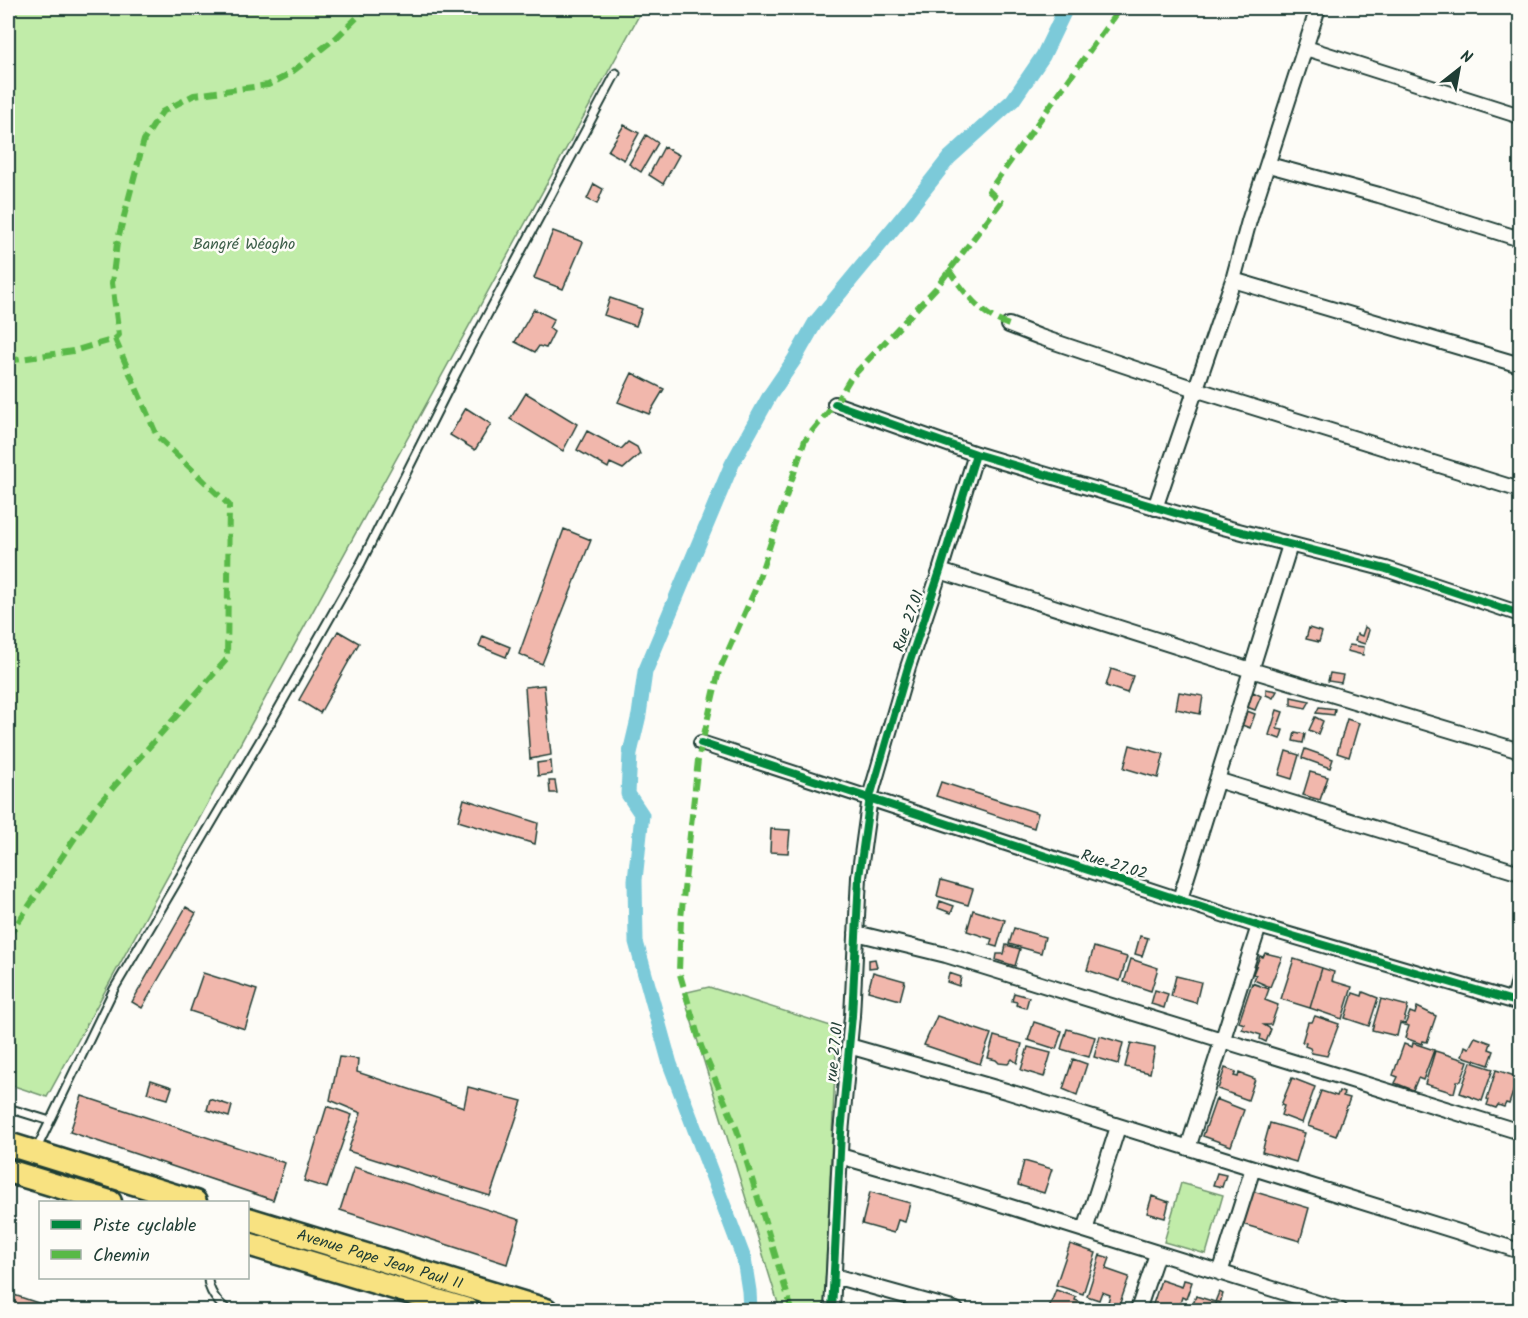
<svg xmlns="http://www.w3.org/2000/svg" width="1528" height="1318" font-family="Kalam,sans-serif">
	<style>
		.green { fill: #c1eca9; stroke: #70946e; stroke-width: 1.5 }
		.lines { fill: none; stroke-linecap: round; stroke-linejoin: round }
		.canal { stroke: #7ccad9; stroke-width: 15 }
		.building { fill: #f1b7ac; stroke: #1f3d34; stroke-width: 1.5 }
		.service-casing { stroke: #1f3d34; stroke-width: 11 }
		.minor-casing { stroke: #1f3d34; stroke-width: 18 }
		.trunk-casing { stroke: #1f3d34; stroke-width: 27 }
		.service { stroke: #fdfcf7; stroke-width: 7 }
		.minor { stroke: #fdfcf7; stroke-width: 14 }
		.trunk { stroke: #f8e281; stroke-width: 22 }
		.quiet { stroke: #58b947; stroke-width: 6; stroke-dasharray: 12 6; stroke-linecap: butt }
		.cycleway-casing { stroke: #fdfcf7; stroke-width: 11 }
		.cycleway { stroke: #00873e; stroke-width: 8 }
		.labels { text-anchor: middle; dominant-baseline: central; stroke-width: 5; stroke-linejoin: round; paint-order: stroke }
		.park-label { font-size: 16px; fill: #3f604b; stroke: #fdfcf7 }
		.street-label { font-size: 16px; fill: #1f3d34; stroke: #fdfcf7 }
	</style>
	<rect width="100%" height="100%" fill="#fdfcf7"/>
	<filter id="ink" filterUnits="userSpaceOnUse"><feTurbulence type="fractalNoise" baseFrequency=".0167" numOctaves="2"/><feDisplacementMap in="SourceGraphic" scale="12" xChannelSelector="R" yChannelSelector="G"/><feConvolveMatrix kernelMatrix="1 2 1 2 8 2 1 2 1" color-interpolation-filters="sRGB"/></filter>
	<g filter="url(#ink)">
		<path class="green" d="M8,8H643L47,1097L8,1084Z
			M709,987L837,1028L824,1310H780L683,993Z
			M1181,1183L1223,1195L1206,1254L1164,1242Z"/>
		<g class="lines">
			<path class="canal" d="M750,1310L749,1291L744,1259L670,1064L636,942L635,880L642,815L628,794L630,753L639,715L645,672L732,464L770,395L794,360L815,323L906,213L949,158L1013,100L1043,56L1066,8"/>
		</g>
		<path class="building" d="M624,125L639,133L624,160L608,151Z
			M646,135L658,143L641,172L629,164Z
			M664,147L679,155L663,184L649,175Z
			M594,184L603,189L597,204L587,199Z
			M553,231L583,242L563,289L534,278Z
			M610,298L642,309L636,326L604,315Z
			M534,309L554,319L549,328L554,332L546,348L539,346L535,352L515,342Z
			M632,373L664,389L649,414L618,402Z
			M526,393L577,424L563,451L510,419Z
			M466,408L491,424L475,450L450,435Z
			M587,431L621,449L628,442L637,447L640,454L623,469L610,463L608,468L577,450Z
			M564,529L591,540L542,664L519,654Z
			M1365,627L1369,630L1365,644L1355,641L1357,634L1362,636Z
			M1309,628L1322,632L1319,642L1306,639Z
			M338,631L359,643L320,713L299,700Z
			M483,636L510,647L506,657L479,646Z
			M1349,645L1364,647L1363,655L1347,651Z
			M1111,669L1133,676L1127,693L1106,686Z
			M1330,673L1343,675L1341,683L1328,681Z
			M544,685L551,755L530,759L525,687Z
			M1266,689L1277,691L1273,698L1266,695Z
			M1179,692L1203,696L1200,714L1176,709Z
			M1253,692L1261,696L1255,710L1247,707Z
			M1291,697L1310,701L1306,708L1291,705Z
			M1319,707L1335,709L1334,715L1316,713Z
			M1277,710L1283,712L1277,729L1283,730L1280,739L1269,735Z
			M1247,711L1255,714L1250,728L1242,725Z
			M1315,717L1323,721L1318,734L1309,730Z
			M1347,719L1359,723L1349,757L1337,753Z
			M1295,732L1305,734L1303,743L1293,741Z
			M1130,745L1164,754L1158,778L1124,768Z
			M1305,749L1333,759L1330,768L1302,758Z
			M1286,751L1299,755L1292,779L1279,775Z
			M551,761L552,774L538,776L537,763Z
			M1310,772L1328,777L1320,800L1303,795Z
			M549,781H555L557,793H550Z
			M941,782L1038,813L1034,828L936,796Z
			M464,799L538,823L535,844L458,821Z
			M771,829L790,830L788,853L770,852Z
			M941,880L973,889L968,905L937,896Z
			M940,901L954,906L951,913L938,908Z
			M186,907L196,913L142,1008L132,1002Z
			M973,910L1005,920L997,947L990,945L992,939L967,931Z
			M1014,928L1045,937L1041,953L1009,944Z
			M1140,936L1148,938L1142,956L1135,954Z
			M1006,945L1020,949L1015,966L996,960L997,954H1004Z
			M1094,947L1127,957L1120,981L1087,970Z
			M1265,953L1282,957L1270,987L1254,980L1256,975L1253,974L1260,956L1263,957Z
			M875,959L877,967L869,968V960Z
			M1131,959L1158,968L1151,991L1124,982Z
			M1294,959L1322,968L1310,1008L1281,999Z
			M1322,968L1334,972L1332,981L1352,987L1342,1019L1310,1008Z
			M873,972L905,981L900,1000L868,991Z
			M203,973L257,990L245,1029L190,1011Z
			M949,973L961,977L959,986L947,982Z
			M1176,976L1201,982L1196,1003L1171,996Z
			M1252,983L1269,989L1265,1000L1278,1005L1271,1025H1264L1271,1029L1266,1042L1260,1039L1261,1035L1242,1029L1244,1024L1239,1022Z
			M1155,990L1168,994L1164,1008L1151,1004Z
			M1363,992L1378,998L1369,1026L1345,1018L1353,993L1362,996Z
			M1014,993L1029,997L1026,1008L1016,1005L1017,1002L1012,1001Z
			M1381,999L1408,1006L1403,1024L1400,1023L1397,1036L1372,1030Z
			M1417,1007L1436,1016L1427,1042L1423,1041L1422,1044L1405,1038L1409,1026L1405,1025L1410,1012L1415,1014Z
			M937,1016L991,1034L980,1064L924,1045Z
			M1315,1016L1339,1024L1327,1056L1312,1053L1310,1048L1305,1046L1306,1043L1302,1042L1308,1022H1312Z
			M1034,1022L1062,1031L1056,1049L1028,1040Z
			M1067,1029L1095,1037L1089,1057L1061,1049Z
			M994,1036L1022,1044L1017,1063L1012,1059L1008,1064L999,1063L996,1060L988,1058Z
			M1100,1036L1123,1043L1118,1064L1094,1057Z
			M1475,1037L1491,1043L1489,1049L1494,1051L1489,1065L1462,1056L1465,1046L1469,1048Z
			M1131,1043L1155,1048L1150,1073L1125,1067Z
			M1413,1043L1434,1050L1423,1080L1418,1078L1413,1090L1395,1083L1398,1077L1393,1075L1404,1044L1412,1047Z
			M1028,1047L1051,1053L1044,1077L1021,1070Z
			M1435,1051L1468,1061L1461,1081H1457L1454,1093L1425,1084Z
			M339,1057L358,1059L357,1072L464,1107L468,1087L522,1101L490,1196L348,1151L361,1113L330,1100Z
			M1073,1059L1087,1064L1077,1095L1063,1089Z
			M1471,1062L1493,1069L1482,1101L1460,1093Z
			M1225,1068L1236,1072L1234,1076L1238,1077L1239,1073L1255,1079L1248,1100L1218,1089Z
			M1496,1070L1518,1077L1509,1104L1506,1103L1504,1107L1498,1105L1496,1108L1487,1105L1489,1100L1487,1099Z
			M1292,1078L1315,1087L1302,1123L1281,1115L1284,1106L1281,1105Z
			M151,1080L172,1087L168,1099L147,1093Z
			M1321,1091L1337,1096L1339,1091L1344,1093L1343,1096L1350,1098L1336,1136L1308,1126Z
			M82,1096L285,1163L273,1200L70,1132Z
			M210,1099L232,1106L229,1117L207,1110Z
			M1216,1099L1244,1110L1231,1146L1203,1136Z
			M327,1106L352,1115L327,1188L304,1181Z
			M1270,1123L1305,1133L1296,1162L1262,1152Z
			M1024,1161L1052,1169L1044,1193L1018,1185Z
			M354,1167L520,1220L507,1264L340,1210Z
			M1217,1173L1226,1175L1222,1187L1213,1185Z
			M1252,1191L1309,1208L1300,1241L1242,1224Z
			M870,1192L910,1203L905,1222L898,1220L894,1233L862,1224Z
			M1152,1196L1169,1202L1165,1218L1147,1213Z
			M1070,1244L1096,1253L1083,1294L1056,1285Z
			M1100,1255L1110,1258L1106,1269L1129,1277L1119,1306L1108,1302L1110,1295L1102,1292L1099,1300L1087,1296Z
			M1161,1280L1182,1287L1184,1280L1192,1282L1186,1299L1182,1297L1178,1310H1151Z
			M1056,1290L1076,1297L1075,1300L1085,1304L1083,1310H1048Z
			M1219,1292L1223,1294L1220,1303L1217,1302L1214,1310H1191L1196,1296L1215,1302Z
			M8,1293L47,1306L45,1310H8Z"/>
		<g class="lines">
			<g class="service-casing">
				<path id="service" d="M8,1108L50,1121
					M37,1148L114,989L271,722L361,563L457,372L616,73
					M208,1278C208,1290 217,1303 228,1310"/>
			</g>
			<g class="minor-casing">
				<path id="minor" d="M1306,48L1520,116
					M1269,165L1379,195L1520,239
					M1233,280L1520,365
					M1009,325L1040,337L1195,389L1520,490
					M835,404L976,454L1219,526L1386,569L1520,614
					M1155,508L1233,280L1249,221L1318,8
					M940,571L1251,670L1520,751
					M701,743L1259,926L1520,1003
					M1217,780L1520,873
					M1180,899L1290,545
					M856,933L946,955L1520,1132
					M1514,1001L1520,977
					M849,1046L1006,1091L1520,1251
					M1188,1148L1259,926
					M840,1156L934,1183L1340,1310
					M1085,1230L1118,1127
					M1220,1273L1253,1168
					M834,1276L956,1310
					M832,1310L841,1133L852,1016L859,877L870,797L908,667L940,571L976,454
					M1138,1310L1157,1254"/>
			</g>
			<g class="trunk-casing">
				<g id="trunk">
					<path d="M8,1144L195,1202"/>
					<path d="M8,1171L110,1202"/>
					<path id="s1" d="M248,1219L546,1310"/>
					<path d="M248,1244L468,1310"/>
				</g>
			</g>
			<use href="#service" class="service"/>
			<use href="#minor" class="minor"/>
			<use href="#trunk" class="trunk"/>
			<path class="quiet" d="M948,269C966,294 980,315 1009,325
				M8,361L73,351L115,339L119,335L112,283L117,243L144,140L162,112L194,95L268,85L288,75L337,37L367,8
				M8,937L95,808L227,659L229,505L157,436L115,339
				M792,1310L737,1130L701,1046L679,971L681,918L698,760L719,671L755,590L805,440L835,404L850,379L936,288L1001,202L989,191L1120,8"/>
			<g class="cycleway-casing">
				<path id="cycleway" d="M835,404L976,454L1219,526L1386,569L1520,614
					M701,743L1259,926L1520,1003
					M832,1310L841,1133L852,1016L859,877L870,797L908,667L940,571L976,454"/>
			</g>
			<use href="#cycleway" class="cycleway"/>
		</g>
	</g>
	<g class="labels">
		<g class="park-label">
			<text x="244" y="244">Bangré Wéogho</text>
		</g>
		<g class="street-label">
			<text transform="translate(909 621) rotate(-71)">Rue 27.01</text>
			<text transform="translate(1114 865) rotate(17)">Rue 27.02</text>
			<text transform="translate(835 1052) rotate(-84)">rue 27.01</text>
			<text stroke="none"><textPath href="#s1" startOffset="138">Avenue Pape Jean Paul II</textPath></text>
		</g>
	</g>
	<rect width="1528" height="1318" fill="none" stroke="#fdfcf7" stroke-width="30"/>
	<rect x="15" y="15" width="1498" height="1288" fill="none" stroke="#1f3d34" stroke-width="2" filter="url(#ink)"/>
	<rect x="39" y="1201" width="210" height="78" fill="#fdfcf7" stroke="#a4b0a9" stroke-width="1.5"/>
	<rect x="51" y="1220" width="30" height="9" fill="#00873e" stroke="#a4b0a9" stroke-width="1.5"/>
	<text x="93" y="1231" font-size="18" fill="#1f3d34">Piste cyclable</text>
	<rect x="51" y="1250" width="30" height="9" fill="#58b947" stroke="#a4b0a9" stroke-width="1.5"/>
	<text x="93" y="1261" font-size="18" fill="#1f3d34">Chemin</text>
	<g transform="translate(1459 69) rotate(31)" stroke="#fdfcf7" stroke-width="4.5" paint-order="stroke">
	<path d="M0-4.5L10 22L0 15L-10 22Z" fill="#1f3d34"/>
	<text y="-9" font-size="16" font-weight="bold" text-anchor="middle" fill="#1f3d34">N</text>
	</g>
</svg>
